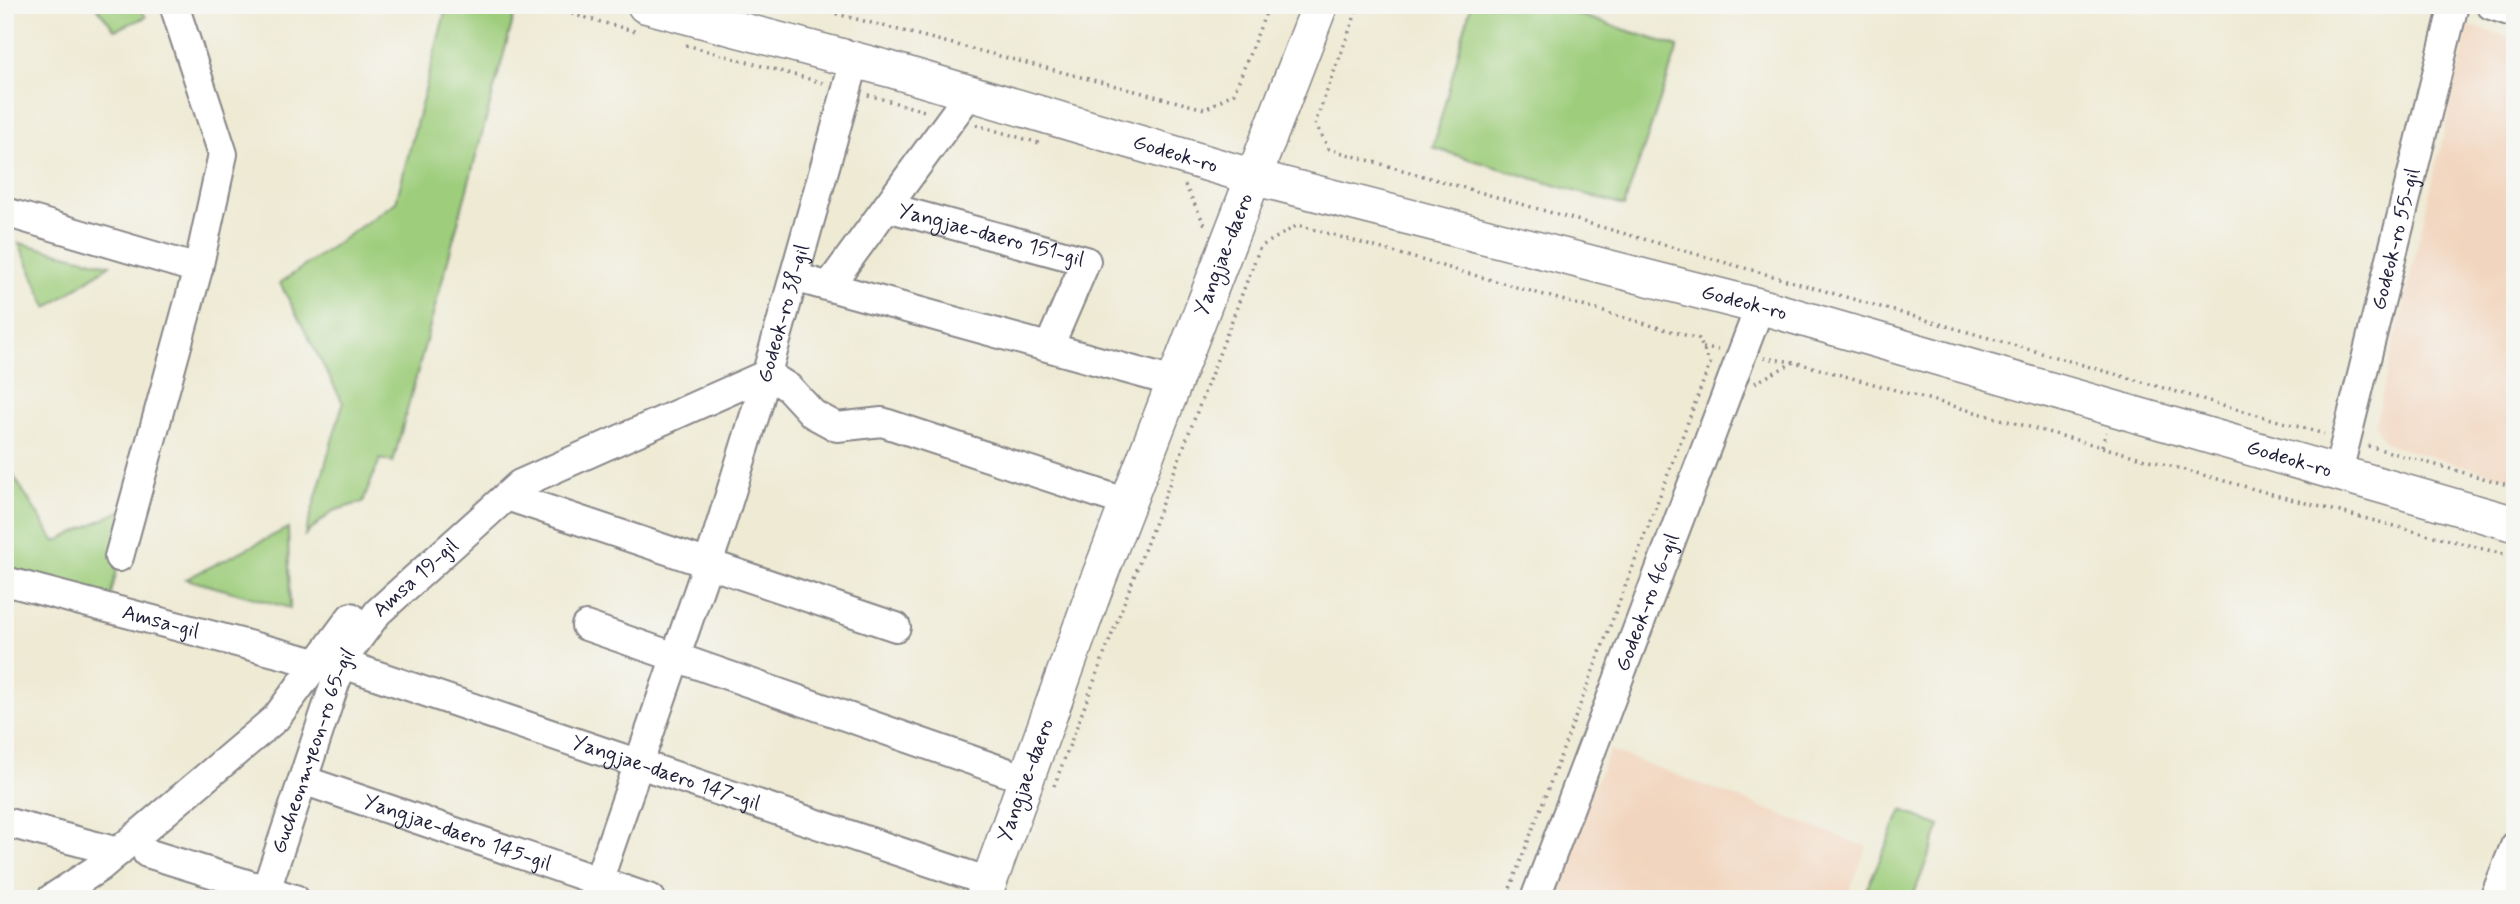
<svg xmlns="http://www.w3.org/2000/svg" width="2520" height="904" font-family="Mynerve,sans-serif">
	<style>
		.built { fill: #f2d5be }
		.green { fill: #9ecd7b; stroke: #60785b; stroke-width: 2 }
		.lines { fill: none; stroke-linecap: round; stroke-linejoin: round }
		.minor-casing { stroke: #888688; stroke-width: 32 }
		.major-casing { stroke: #888688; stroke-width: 38 }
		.path { stroke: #888688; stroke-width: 3.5; stroke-dasharray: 2 5; stroke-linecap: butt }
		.minor { stroke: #fff; stroke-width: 28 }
		.major { stroke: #fff; stroke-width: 35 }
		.labels { text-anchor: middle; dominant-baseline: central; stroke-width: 5; stroke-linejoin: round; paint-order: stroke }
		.street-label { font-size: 21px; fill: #22223b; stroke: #f6f6f2 }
	</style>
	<rect width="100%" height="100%" fill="#f6f6f2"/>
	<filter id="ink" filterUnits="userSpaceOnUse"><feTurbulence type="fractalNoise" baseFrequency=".0143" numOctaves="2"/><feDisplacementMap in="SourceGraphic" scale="14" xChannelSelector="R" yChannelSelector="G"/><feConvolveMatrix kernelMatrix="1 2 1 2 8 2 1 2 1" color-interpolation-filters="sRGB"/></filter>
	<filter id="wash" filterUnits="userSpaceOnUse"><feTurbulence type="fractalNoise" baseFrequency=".00686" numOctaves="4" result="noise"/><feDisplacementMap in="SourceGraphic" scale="28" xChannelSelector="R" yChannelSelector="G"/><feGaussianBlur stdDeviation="1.57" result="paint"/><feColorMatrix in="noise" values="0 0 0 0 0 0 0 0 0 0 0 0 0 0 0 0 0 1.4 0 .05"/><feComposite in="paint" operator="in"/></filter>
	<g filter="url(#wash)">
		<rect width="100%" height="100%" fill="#eeead4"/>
		<path class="built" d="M2469,26L2515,38V480L2386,444L2375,425Z
			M1610,750L1867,847L1846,899H1544Z"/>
		<path class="green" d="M95,5H138L146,17L115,30Z
			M447,5H517L393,462L380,459L363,502L333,511L305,535L343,403L280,283L396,202Z
			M1471,5H1549L1678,47L1624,206L1433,148Z
			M19,243L110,265L47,308Z
			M5,462L55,542L133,505L108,606L5,581Z
			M288,528L290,608L186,579Z
			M1902,810L1940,826L1912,899H1862Z"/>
	</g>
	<g filter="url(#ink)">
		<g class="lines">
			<g class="minor-casing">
				<g id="minor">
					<path d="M2491,5L2515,13"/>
					<path id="s1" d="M887,207L1086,261L1049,347"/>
					<path d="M5,212L198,269L223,154L176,11L177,5"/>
					<path d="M794,277L1174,382"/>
					<path d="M829,286L970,93"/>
					<path id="s2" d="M2338,472L2454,5"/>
					<path d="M507,496L896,627"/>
					<path d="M119,557L198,269"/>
					<path id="s3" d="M5,581L316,663"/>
					<path d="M586,626L1026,779"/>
					<path id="s4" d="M343,664L989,882"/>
					<path id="s5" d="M303,780L651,899"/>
					<path d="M5,822L118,852"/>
					<path d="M147,853L295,899"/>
					<path d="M51,899L100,867L276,718L351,617"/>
					<path id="s6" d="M263,899L335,683L347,654L378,612L520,484L767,374L789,388L813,414L837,427L882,422L1128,503"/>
					<path id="s7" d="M592,899L716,540L757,408L855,60"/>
					<path id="s8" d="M1535,899L1760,306"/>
					<path d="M2494,899L2515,846"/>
				</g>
			</g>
			<g class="major-casing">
				<g id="major">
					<path id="s9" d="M645,5L889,69L1253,177L1766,308L2515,524"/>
					<path id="s10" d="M983,899L1098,580L1320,5"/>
				</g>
			</g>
			<path class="path" d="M538,5L638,32
				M802,5L1205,109L1234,93L1269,5
				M1359,5L1315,123L1329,149L2324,434
				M686,45L827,84
				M868,95L928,112
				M976,125L1039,143
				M1185,185L1206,227
				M1703,348L1718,350
				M1764,358L1794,362L2290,499L2515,557
				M1755,383L1794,362
				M2102,446L2106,432
				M2368,446L2515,487
				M1054,786L1260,247L1298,225L1699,339L1710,364L1506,899"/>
			<use href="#minor" class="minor"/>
			<use href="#major" class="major"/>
		</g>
	</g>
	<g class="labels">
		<g class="street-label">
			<text stroke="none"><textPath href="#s9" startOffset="551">Godeok-ro</textPath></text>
			<text stroke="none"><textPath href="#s1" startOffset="108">Yangjae-daero 151-gil</textPath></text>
			<text stroke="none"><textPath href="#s2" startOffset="240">Godeok-ro 55-gil</textPath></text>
			<text stroke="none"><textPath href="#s10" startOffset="688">Yangjae-daero</textPath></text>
			<text stroke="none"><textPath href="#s9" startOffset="1139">Godeok-ro</textPath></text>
			<text stroke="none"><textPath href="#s7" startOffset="616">Godeok-ro 38-gil</textPath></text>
			<text stroke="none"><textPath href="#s9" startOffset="1706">Godeok-ro</textPath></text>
			<text stroke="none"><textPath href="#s6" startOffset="362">Amsa 19-gil</textPath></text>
			<text stroke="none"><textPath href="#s8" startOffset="317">Godeok-ro 46-gil</textPath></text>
			<text stroke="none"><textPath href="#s3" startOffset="161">Amsa-gil</textPath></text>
			<text stroke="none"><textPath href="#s6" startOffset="156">Gucheonmyeon-ro 65-gil</textPath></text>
			<text stroke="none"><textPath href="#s4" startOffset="341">Yangjae-daero 147-gil</textPath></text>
			<text stroke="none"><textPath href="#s10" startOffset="126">Yangjae-daero</textPath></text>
			<text stroke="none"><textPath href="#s5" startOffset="163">Yangjae-daero 145-gil</textPath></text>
		</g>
	</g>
	<rect width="2520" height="904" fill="none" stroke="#f6f6f2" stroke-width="28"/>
</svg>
